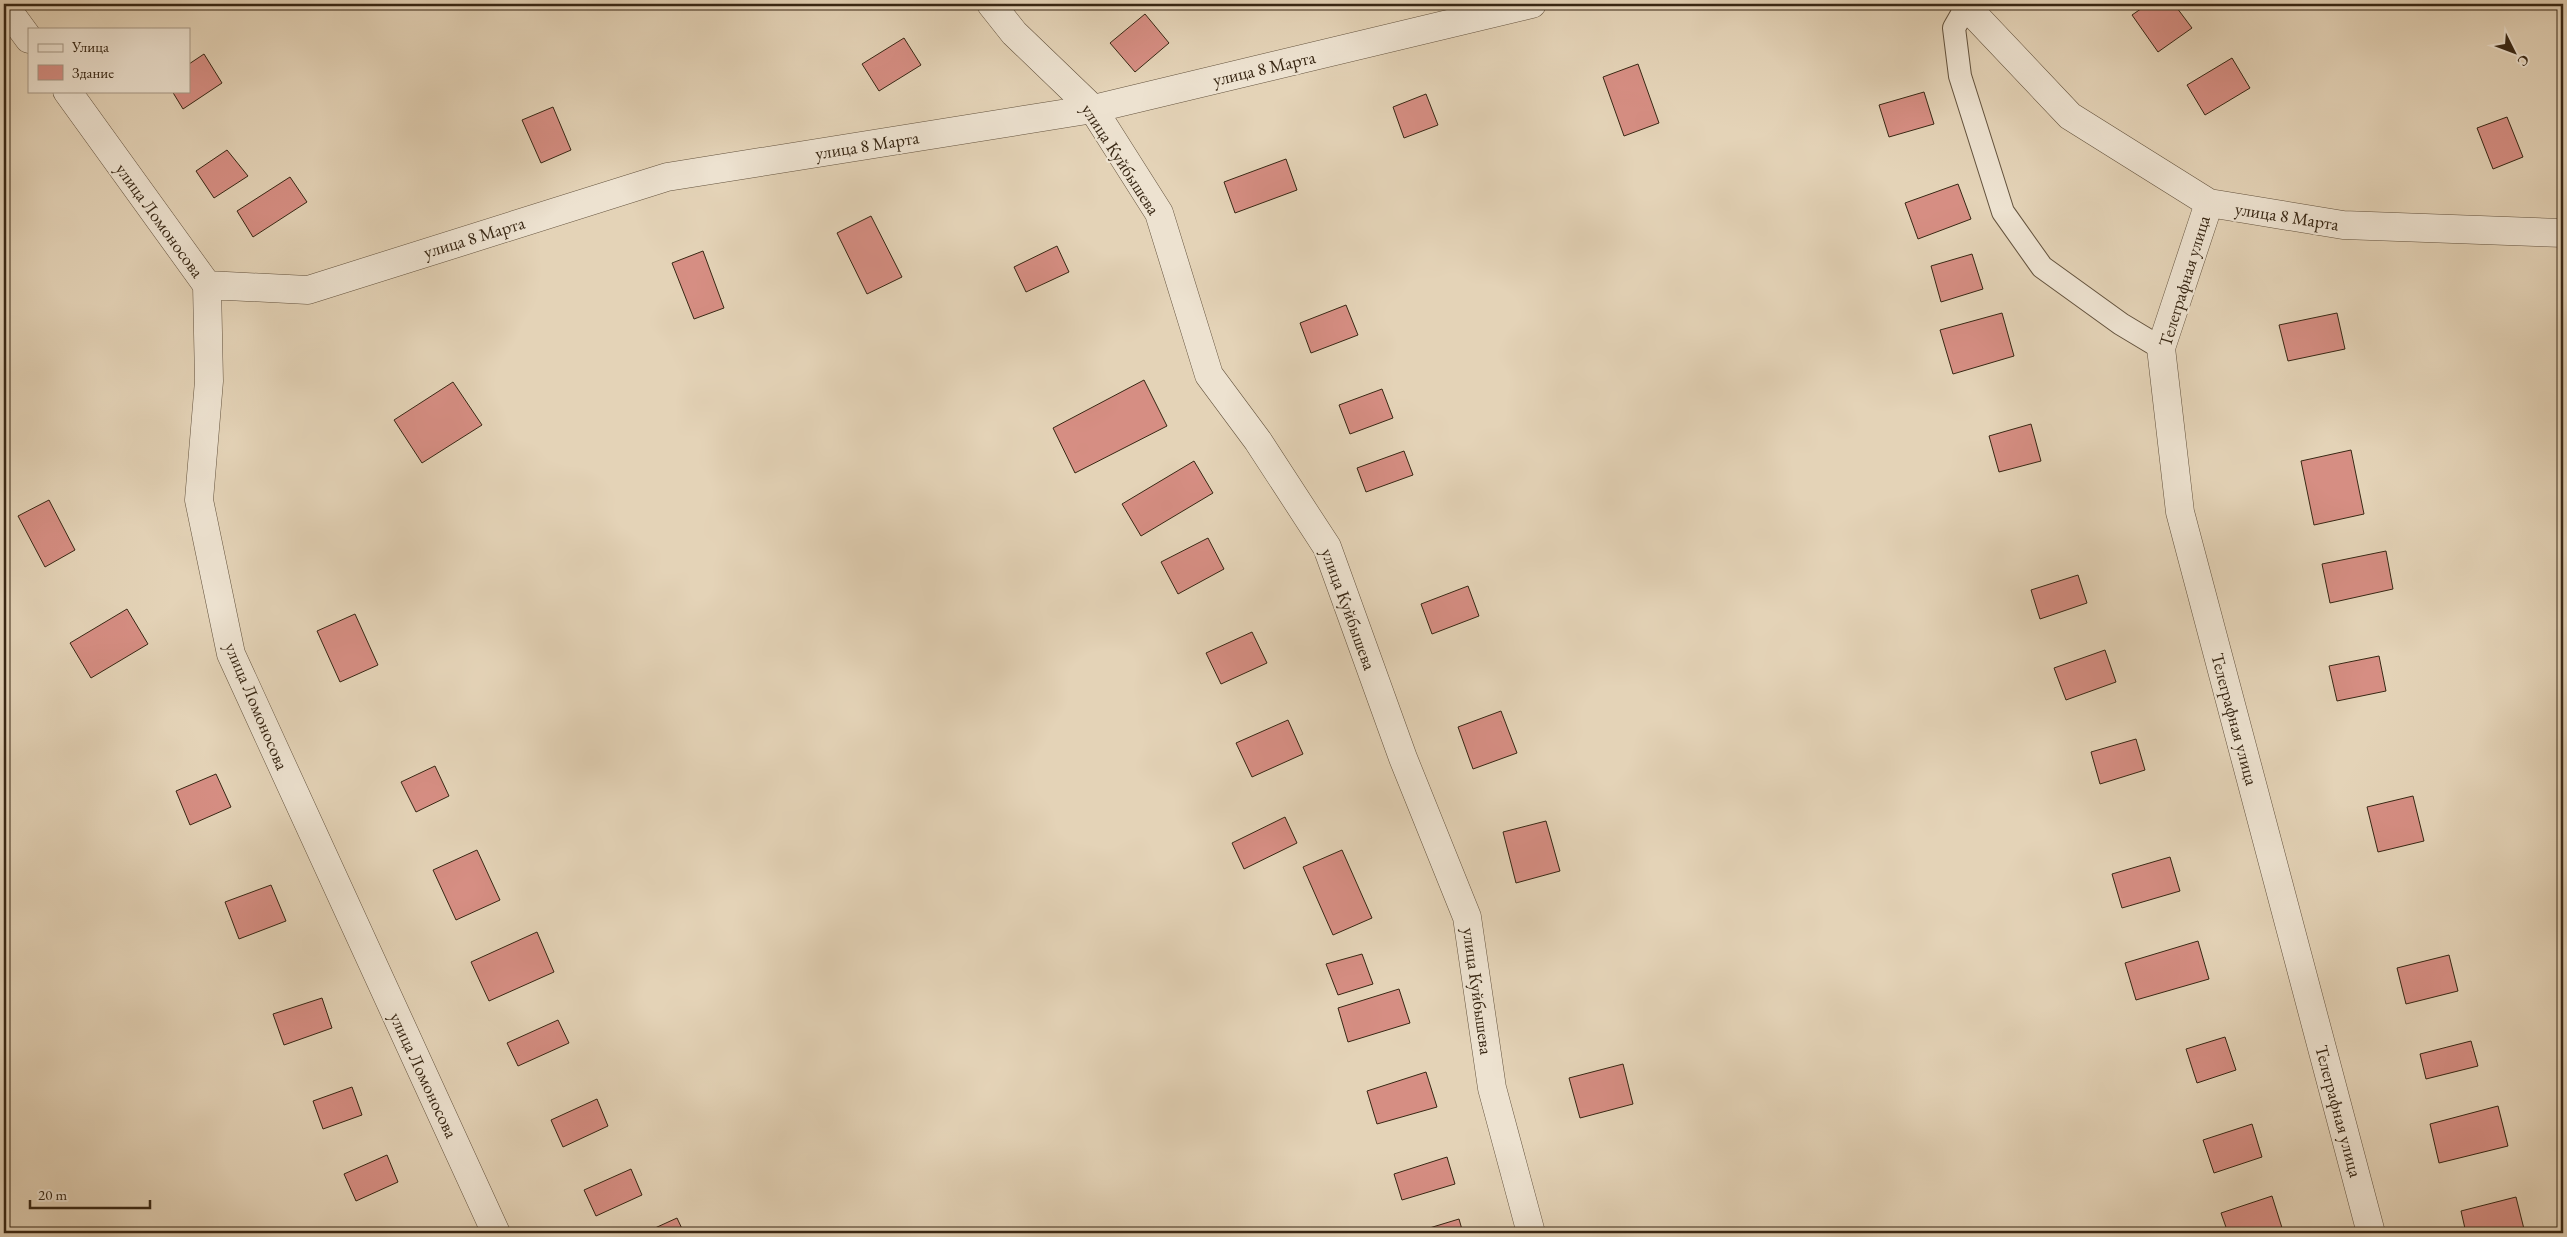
<svg xmlns="http://www.w3.org/2000/svg" width="2567" height="1237" font-family="'EB Garamond',serif">
	<style>
		.building { fill: #d68e83; stroke: #382714 }
		.lines { fill: none; stroke-linecap: round; stroke-linejoin: round }
		.service-casing { stroke: #63523d; stroke-width: 24 }
		.minor-casing { stroke: #63523d; stroke-width: 29 }
		.service { stroke: #ede2d0; stroke-width: 22 }
		.minor { stroke: #ede2d0; stroke-width: 28 }
		.labels { text-anchor: middle; dominant-baseline: central; stroke-width: 4.5; stroke-linejoin: round; paint-order: stroke }
		.street-label { font-size: 18px; fill: #382714; stroke: #ede2d0 }
	</style>
	<rect width="100%" height="100%" fill="#e4d3b7"/>
	<filter id="stains"><feTurbulence type="fractalNoise" baseFrequency=".004" numOctaves="4"/><feColorMatrix values="0 0 0 0 .2 0 0 0 0 .09 0 0 0 0 .02 0 0 0 .5 -.17"/></filter>
	<radialGradient id="worn" r=".72"><stop offset=".6" stop-color="#630" stop-opacity="0"/><stop offset="1" stop-color="#630" stop-opacity=".3"/></radialGradient>
	<path class="building" d="M2148,4H2174L2192,28L2158,52L2132,15Z
		M1145,14L1169,43L1135,72L1110,43Z
		M904,38L921,65L879,91L862,64Z
		M204,54L222,83L183,109L172,91H189V64Z
		M2232,58L2250,88L2205,115L2187,85Z
		M1638,64L1659,123L1624,136L1603,77Z
		M1924,92L1934,124L1889,137L1879,105Z
		M1426,94L1438,125L1404,138L1393,107Z
		M553,107L571,150L541,163L522,120Z
		M2507,117L2523,157L2493,169L2477,128Z
		M227,150L248,176L214,198L196,171Z
		M1286,159L1297,190L1235,213L1224,182Z
		M290,177L307,202L253,237L237,211Z
		M1958,184L1971,219L1918,239L1905,203Z
		M871,216L902,277L867,294L837,233Z
		M1057,246L1069,272L1026,292L1014,267Z
		M703,251L724,308L694,319L672,263Z
		M1972,254L1983,289L1941,302L1931,266Z
		M1346,305L1358,335L1311,353L1300,323Z
		M2002,313L2014,356L1953,374L1940,330Z
		M2337,313L2345,349L2288,361L2279,325Z
		M1144,380L1167,426L1075,473L1053,428Z
		M453,382L482,425L422,463L394,420Z
		M1382,389L1393,418L1350,434L1339,405Z
		M2031,424L2041,461L1999,472L1989,436Z
		M2351,450L2364,514L2314,525L2301,461Z
		M1404,451L1413,475L1366,492L1357,468Z
		M1194,461L1213,493L1141,536L1122,504Z
		M49,500L75,550L45,567L18,516Z
		M1208,538L1224,569L1178,594L1161,562Z
		M2386,551L2393,589L2330,603L2322,564Z
		M2078,575L2087,603L2040,619L2031,590Z
		M1468,586L1479,616L1432,634L1421,604Z
		M127,609L148,644L91,678L70,643Z
		M355,614L378,665L340,682L317,631Z
		M1252,632L1267,663L1221,684L1206,653Z
		M2105,650L2116,682L2066,700L2054,668Z
		M2379,656L2386,691L2337,701L2329,666Z
		M1501,711L1517,753L1473,769L1458,727Z
		M1288,720L1303,754L1252,777L1236,743Z
		M2136,739L2145,770L2100,784L2091,752Z
		M435,766L449,796L416,812L401,782Z
		M216,774L231,807L190,825L176,791Z
		M2413,796L2424,841L2378,852L2367,807Z
		M1285,817L1297,843L1244,869L1232,843Z
		M1546,821L1560,871L1516,883L1503,832Z
		M477,850L500,900L456,920L433,870Z
		M1342,850L1372,918L1333,935L1303,867Z
		M2170,857L2180,891L2122,908L2112,874Z
		M271,885L286,921L239,939L225,902Z
		M537,932L554,972L489,1001L471,962Z
		M2198,941L2209,979L2136,1000L2125,963Z
		M1362,954L1373,984L1338,995L1326,964Z
		M2449,955L2458,991L2406,1004L2397,968Z
		M1399,989L1410,1023L1348,1042L1338,1008Z
		M322,998L332,1028L284,1045L273,1014Z
		M558,1020L569,1043L518,1066L507,1043Z
		M2225,1037L2236,1070L2197,1083L2186,1049Z
		M2471,1041L2478,1066L2426,1079L2420,1054Z
		M1623,1064L1633,1104L1580,1118L1569,1078Z
		M1426,1072L1437,1107L1377,1124L1367,1091Z
		M352,1087L362,1115L323,1129L313,1101Z
		M597,1099L608,1126L563,1147L551,1120Z
		M2498,1106L2508,1146L2439,1163L2430,1124Z
		M2252,1124L2262,1157L2214,1173L2203,1140Z
		M387,1155L398,1182L356,1201L344,1174Z
		M1447,1157L1455,1184L1402,1200L1394,1174Z
		M631,1169L642,1195L596,1216L584,1190Z
		M2272,1196L2283,1231L2276,1233H2228L2221,1213Z
		M2516,1197L2525,1233H2466L2461,1211Z
		M677,1218L684,1233H644Z
		M1459,1219L1463,1233H1413Z"/>
	<g class="lines">
		<g class="service-casing">
			<path id="service" d="M1966,7L1954,28L1960,76L2003,212L2042,267L2121,324L2161,348"/>
		</g>
		<g class="minor-casing">
			<path id="minor" d="M991,4L1014,33L1093,109L1159,213L1209,375L1258,441L1327,547L1403,758L1467,917L1492,1088L1531,1233
				M1964,4L2070,116L2209,203L2343,225L2563,233
				M4,5L29,39
				M67,91L207,285L209,381L199,500L231,654L496,1233
				M2209,203L2161,348L2180,512L2371,1233
				M207,285L308,290L667,177L1093,109L1532,4"/>
		</g>
		<use href="#service" class="service"/>
		<use href="#minor" class="minor"/>
	</g>
	<g class="labels">
		<g class="street-label">
			<text transform="translate(1264 68) rotate(-13)">улица 8 Марта</text>
			<text transform="translate(867 145) rotate(-9)">улица 8 Марта</text>
			<text transform="translate(1121 159) rotate(57)">улица Куйбышева</text>
			<text transform="translate(2287 216) rotate(9)">улица 8 Марта</text>
			<text transform="translate(160 220) rotate(54)">улица Ломоносова</text>
			<text transform="translate(474 237) rotate(-17)">улица 8 Марта</text>
			<text transform="translate(2184 281) rotate(-73)">Телеграфная улица</text>
			<text transform="translate(1349 609) rotate(70)">улица Куйбышева</text>
			<text transform="translate(257 706) rotate(67)">улица Ломоносова</text>
			<text transform="translate(2235 719) rotate(75)">Телеграфная улица</text>
			<text transform="translate(1478 991) rotate(82)">улица Куйбышева</text>
			<text transform="translate(424 1075) rotate(65)">улица Ломоносова</text>
			<text transform="translate(2339 1111) rotate(75)">Телеграфная улица</text>
		</g>
	</g>
	<rect width="2567" height="1237" fill="none" stroke="#e4d3b7" stroke-width="20"/>
	<rect x="5" y="5" width="2557" height="1227" fill="none" stroke="#382714" stroke-width="2.5"/>
	<rect x="10" y="10" width="2547" height="1217" fill="none" stroke="#382714"/>
	<rect x="28" y="28" width="162" height="65" fill="#ede2d0" stroke="#a59785"/>
	<rect x="38" y="44" width="25" height="8" fill="#ede2d0" stroke="#a59785"/>
	<text x="72" y="52" font-size="15" fill="#382714">Улица</text>
	<rect x="38" y="65" width="25" height="15" fill="#d68e83" stroke="#a59785"/>
	<text x="72" y="78" font-size="15" fill="#382714">Здание</text>
	<g transform="translate(2514 52) rotate(132)" stroke="#ede2d0" stroke-width="4" paint-order="stroke">
	<path d="M0-4L9 19L0 12L-9 19Z" fill="#382714"/>
	<text y="-8" font-size="14" font-weight="bold" text-anchor="middle" fill="#382714">С</text>
	</g>
	<path d="M30 1200v8h120v-8" fill="none" stroke="#382714" stroke-width="2.5"/>
	<text x="38" y="1200" font-size="15" fill="#382714" stroke="#ede2d0" stroke-width="4" paint-order="stroke">20 m</text>
	<rect width="100%" height="100%" filter="url(#stains)"/>
	<rect width="100%" height="100%" fill="url(#worn)"/>
</svg>
